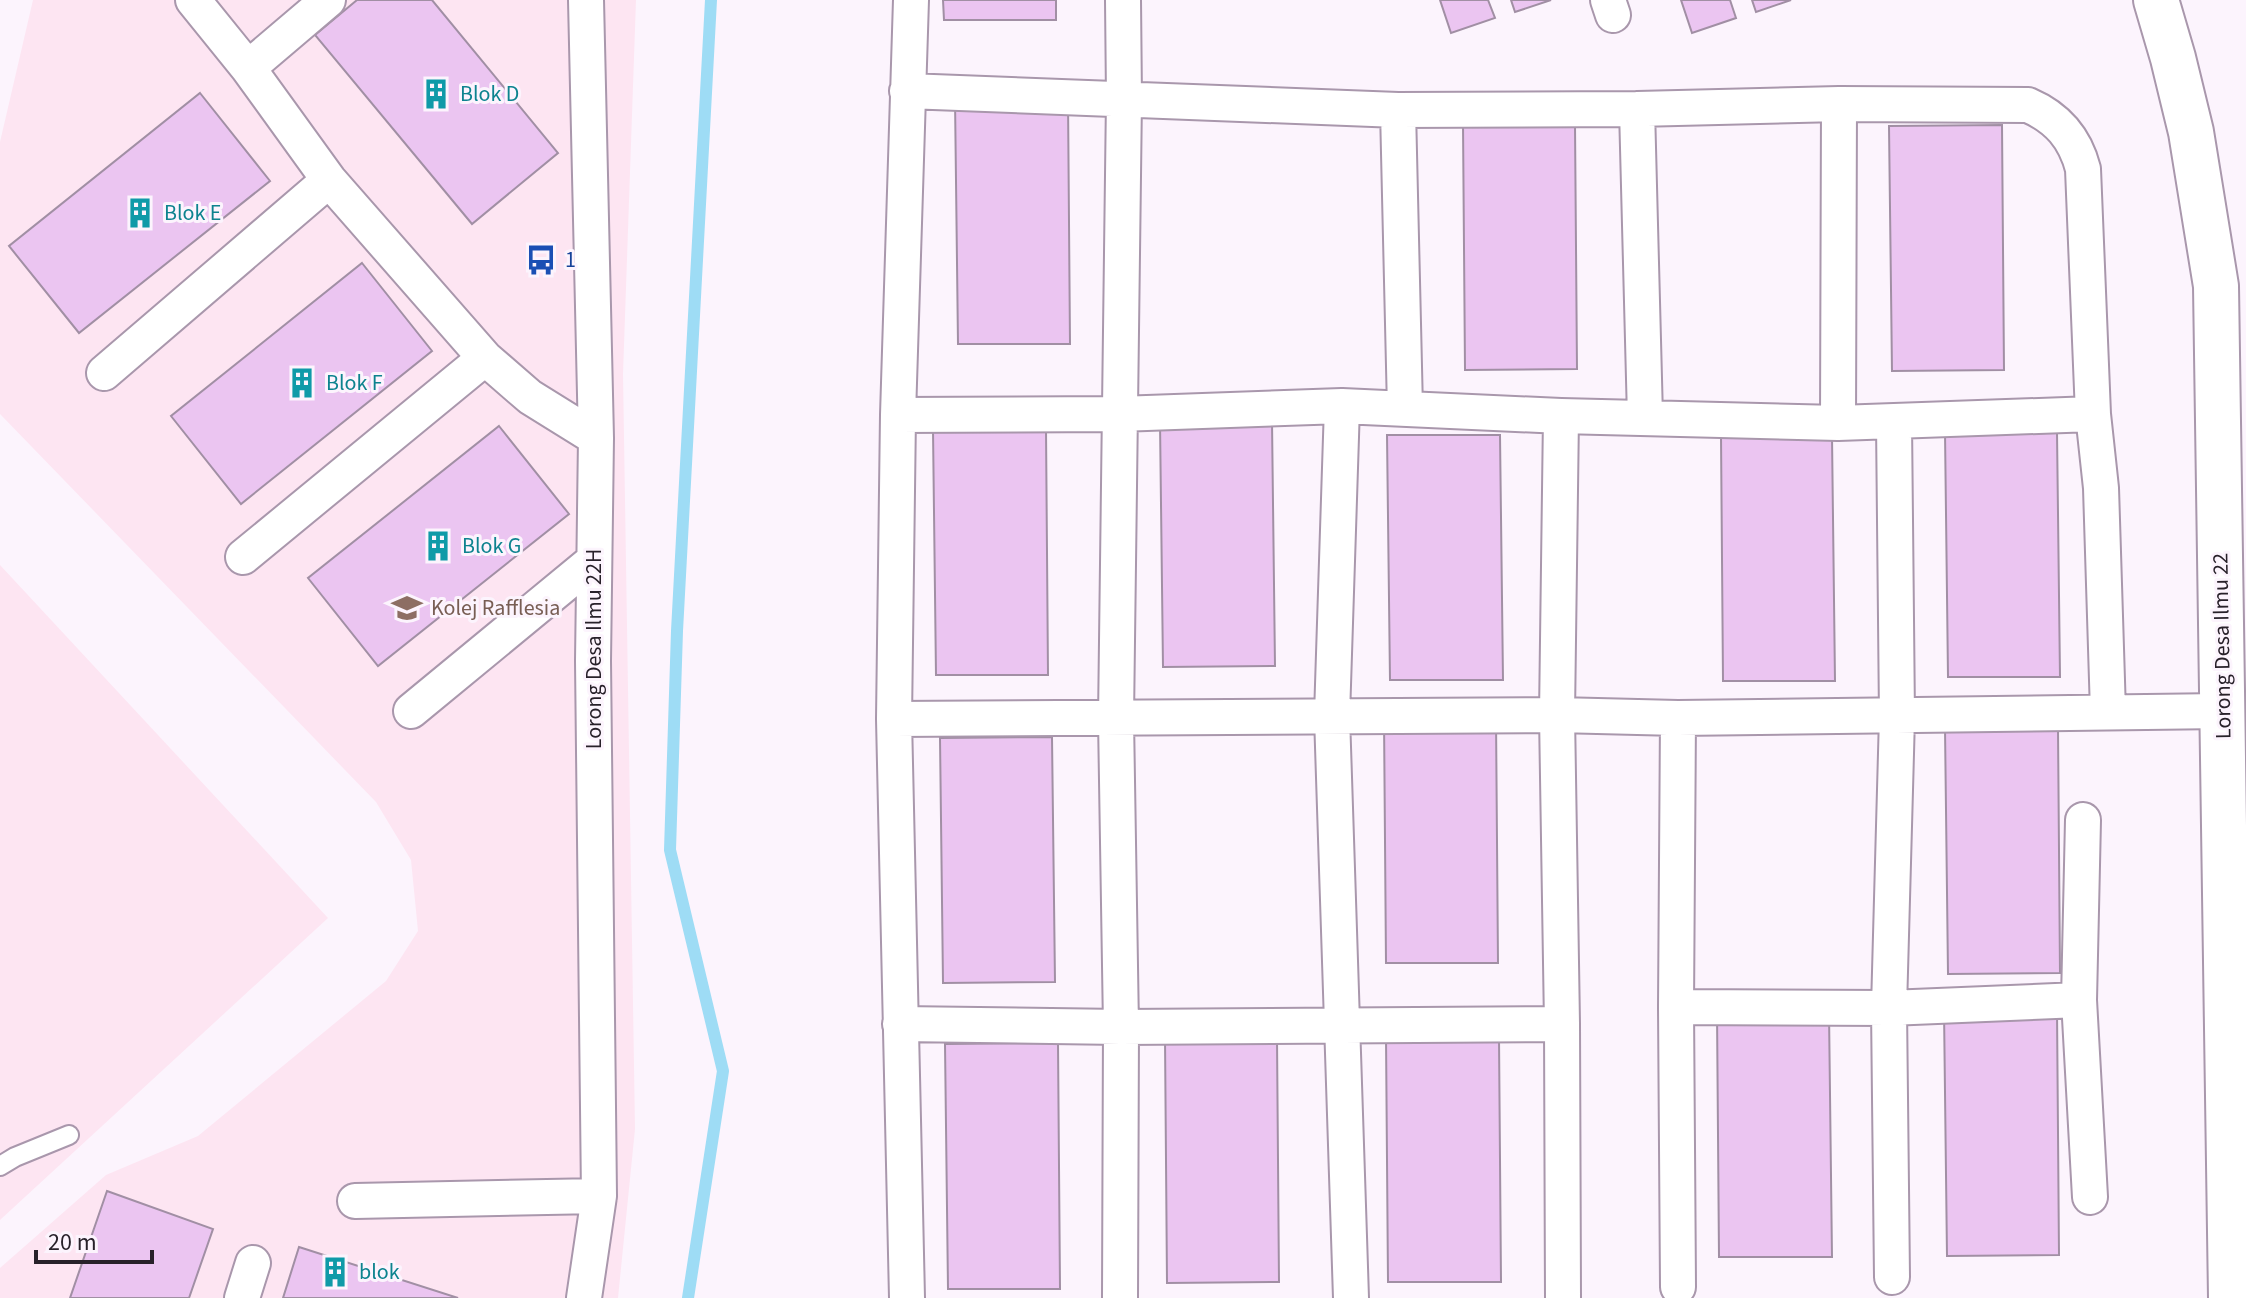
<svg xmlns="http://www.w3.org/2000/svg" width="2246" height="1298" font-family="'Source Sans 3',sans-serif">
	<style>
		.education { fill: #fde5f2 }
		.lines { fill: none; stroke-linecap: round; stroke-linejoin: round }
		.stream { stroke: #9edcf5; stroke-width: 12 }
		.building { fill: #ebc5f1; stroke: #a18fa4; stroke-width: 2 }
		.lane-casing { stroke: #a997ac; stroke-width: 22 }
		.street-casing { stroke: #a997ac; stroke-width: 38 }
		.secondary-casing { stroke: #a997ac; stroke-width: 48 }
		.lane { stroke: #fff; stroke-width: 18 }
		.street { stroke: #fff; stroke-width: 34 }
		.secondary { stroke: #fff; stroke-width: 44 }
		.labels { text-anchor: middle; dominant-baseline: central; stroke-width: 6; stroke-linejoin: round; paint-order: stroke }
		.culture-label { font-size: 22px; fill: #0d838f; stroke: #fcf4fd; text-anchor: start }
		.transit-label { font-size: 22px; fill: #164399; stroke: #fcf4fd; text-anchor: start }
		.education-label { font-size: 22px; fill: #785e54; stroke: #fcf4fd; text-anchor: start }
		.street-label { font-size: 22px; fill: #28212a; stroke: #fcf4fd }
	</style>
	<rect width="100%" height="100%" fill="#fcf4fd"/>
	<path class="education" d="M33,0H636L623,374L635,1129L618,1298H0V1268L106,1175L198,1136L386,981L418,931L411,860L376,802L0,414V142Z
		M0,565L328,918L0,1220Z"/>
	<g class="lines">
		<path class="stream" d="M688,1298L723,1071L670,850L677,631L711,0"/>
	</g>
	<path class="building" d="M357,0H432L558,153L472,224L315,35Z
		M943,0H1056V20H944Z
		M1440,0H1488L1495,18L1451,33Z
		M1511,0H1551L1515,12Z
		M1681,0H1730L1736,18L1692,33Z
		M1752,0H1791L1756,12Z
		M200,93L270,181L79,333L9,246Z
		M955,99H1068L1070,344H958Z
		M1463,124H1575L1577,369L1465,370Z
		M2002,125L2004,370L1892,371L1889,126Z
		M362,263L432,351L241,504L171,416Z
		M1272,421L1275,666L1163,667L1160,422Z
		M499,426L569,514L378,666L308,578Z
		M1046,429L1048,675H936L933,430Z
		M1945,432H2057L2060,677H1948Z
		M1387,435H1500L1503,680H1390Z
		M1721,436H1832L1835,681H1723Z
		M1384,718H1496L1498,963H1386Z
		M1945,728H2058L2060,973L1948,974Z
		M1052,737L1055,982L943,983L940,738Z
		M1944,1010H2057L2059,1255L1947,1256Z
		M1717,1012H1829L1832,1257H1719Z
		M1386,1037H1499L1501,1282H1388Z
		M1165,1038H1277L1279,1282L1167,1283Z
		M1058,1043L1060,1289H948L945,1044Z
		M107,1191L213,1229L189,1298H70Z
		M299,1247L458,1298H283Z"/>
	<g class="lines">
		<g class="lane-casing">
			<path id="lane" d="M0,1166L15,1157L69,1135"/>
		</g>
		<g class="street-casing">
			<path id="street" d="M193,0L248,68L329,180L485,358L530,397L596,438
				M1608,0L1613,15
				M248,68L328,0
				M907,91L1398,110L1637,109L1839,104L2028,105C2058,118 2075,138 2083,169L2093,414L2101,488L2108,712
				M1637,109L1645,417
				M1398,110L1405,409
				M104,373L329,180
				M1342,406L1561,416L1838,423L2093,414
				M898,415L1119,414L1342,406L1332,716L1351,1298
				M1561,416L1557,715L1562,1024L1563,1298
				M1838,423L1839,104
				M243,557L485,358
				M411,711L593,561
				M894,719L1557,715L1678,718L2222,711
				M2079,1000L2083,820
				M1676,1007L1889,1008L2079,1000L2090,1197
				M900,1024L1121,1027L1562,1024
				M355,1201L599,1196
				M1892,1277L1889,1008L1897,717L1894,422
				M1678,1287L1676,1007L1678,718
				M242,1298L253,1263
				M584,1298L599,1196L593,661L596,438L586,0
				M907,1298L894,719L898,415L911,0
				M1120,1298L1121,1027L1116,719L1124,98L1123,0"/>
		</g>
		<g class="secondary-casing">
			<path id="secondary" d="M2156,0L2173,58L2191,132L2216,286L2231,1298"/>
		</g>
		<use href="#lane" class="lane"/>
		<use href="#street" class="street"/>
		<use href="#secondary" class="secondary"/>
	</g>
	<defs>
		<g id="building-bare" transform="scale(2.4)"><path d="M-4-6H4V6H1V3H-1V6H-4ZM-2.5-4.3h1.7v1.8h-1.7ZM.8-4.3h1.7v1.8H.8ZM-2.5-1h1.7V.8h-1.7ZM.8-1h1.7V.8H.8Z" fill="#0f9aa8" stroke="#fcf4fd" stroke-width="2.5" paint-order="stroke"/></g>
		<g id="bus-bare" transform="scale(2.4)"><path d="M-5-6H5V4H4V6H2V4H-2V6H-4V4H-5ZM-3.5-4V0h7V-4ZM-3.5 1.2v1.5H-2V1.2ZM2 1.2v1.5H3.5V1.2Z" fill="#1a4fb4" stroke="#fcf4fd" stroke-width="2.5" paint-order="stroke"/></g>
		<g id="university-bare" transform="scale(2.4)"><path d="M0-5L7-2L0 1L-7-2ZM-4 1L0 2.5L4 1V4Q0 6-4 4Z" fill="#8d6e63" stroke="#fcf4fd" stroke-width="2.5" paint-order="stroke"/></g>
	</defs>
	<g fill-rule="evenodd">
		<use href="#building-bare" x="436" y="94"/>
		<use href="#building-bare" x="140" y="213"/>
		<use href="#bus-bare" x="541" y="260"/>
		<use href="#building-bare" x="302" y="383"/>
		<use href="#building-bare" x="438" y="546"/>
		<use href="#university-bare" x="407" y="608"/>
		<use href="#building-bare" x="335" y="1272"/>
	</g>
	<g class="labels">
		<g class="culture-label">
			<text x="460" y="94">Blok D</text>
			<text x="164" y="213">Blok E</text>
			<text x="326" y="383">Blok F</text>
			<text x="462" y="546">Blok G</text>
			<text x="359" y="1272">blok</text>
		</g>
		<g class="transit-label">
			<text x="565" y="260">1</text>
		</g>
		<g class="education-label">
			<text x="431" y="608">Kolej Rafflesia</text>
		</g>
		<g class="street-label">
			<text transform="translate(2222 646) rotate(-91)">Lorong Desa Ilmu 22</text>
			<text transform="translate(594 649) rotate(-90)">Lorong Desa Ilmu 22H</text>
		</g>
	</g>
	<path d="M36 1250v12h116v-12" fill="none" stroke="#28212a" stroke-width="4"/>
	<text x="48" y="1250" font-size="24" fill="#28212a" stroke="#fcf4fd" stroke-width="6" paint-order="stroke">20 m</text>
</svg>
